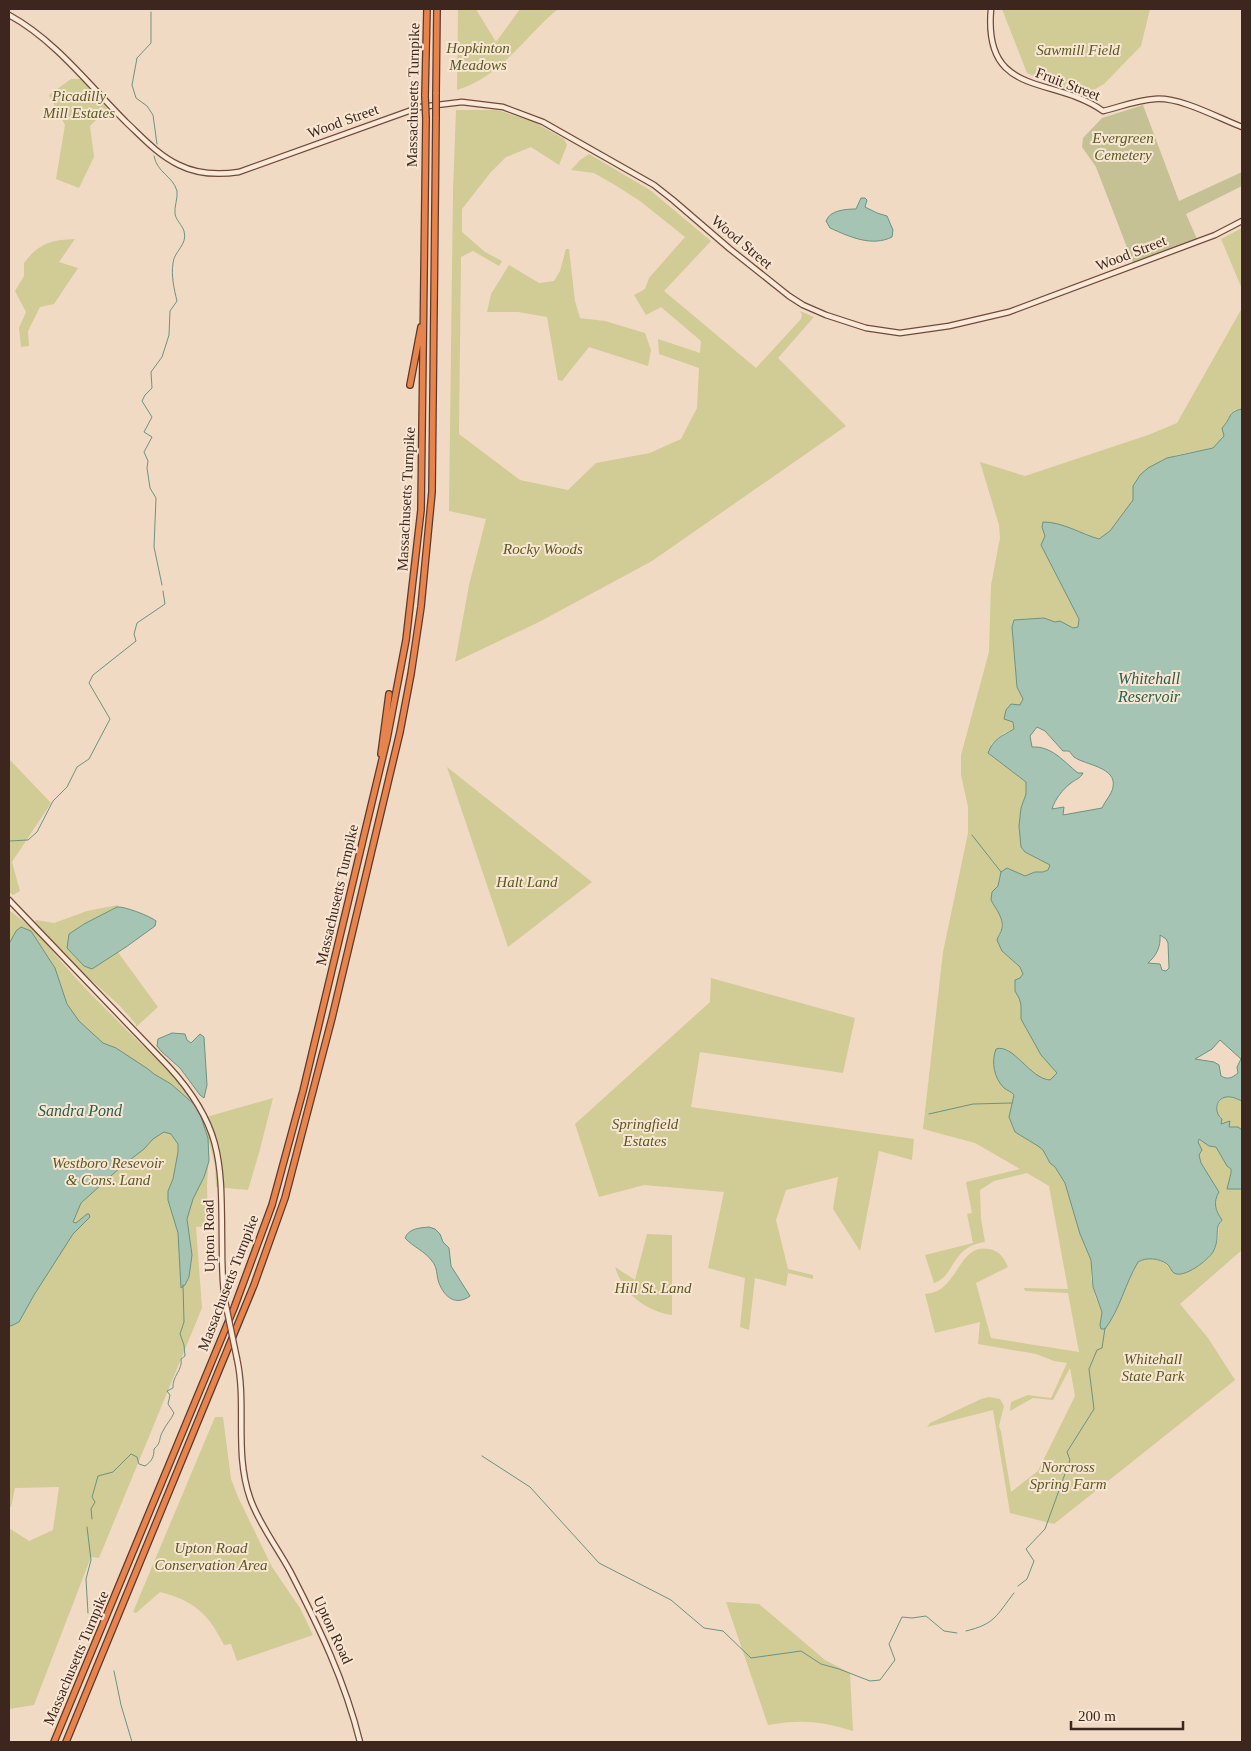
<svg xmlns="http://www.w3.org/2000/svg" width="1251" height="1751" font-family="'Times New Roman',serif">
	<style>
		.green { fill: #d1cb96 }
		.cemetery { fill: #c5c195 }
		.water { fill: #a5c4b4; stroke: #6b9381; fill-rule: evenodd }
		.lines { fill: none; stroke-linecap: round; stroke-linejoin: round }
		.stream { stroke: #6b9381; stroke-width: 1 }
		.secondary-casing { stroke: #6f4a3b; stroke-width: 7 }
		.highway-casing { stroke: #5b382c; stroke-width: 8 }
		.secondary { stroke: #fbe9d7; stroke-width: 4.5 }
		.highway { stroke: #e7834d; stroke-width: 5.5 }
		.secondary-bridge-casing { stroke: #6f4a3b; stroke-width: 7; stroke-linecap: butt }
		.highway-bridge-casing { stroke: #5b382c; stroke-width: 8; stroke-linecap: butt }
		.secondary-bridge { stroke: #fbe9d7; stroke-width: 4.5 }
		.highway-bridge { stroke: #e7834d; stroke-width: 5.5 }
		.labels { text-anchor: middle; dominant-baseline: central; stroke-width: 4; stroke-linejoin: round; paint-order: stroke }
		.park-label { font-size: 15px; font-style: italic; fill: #585a22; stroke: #f8e6d3 }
		.street-label { font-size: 15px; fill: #3c261d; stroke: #f8e6d3 }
		.water-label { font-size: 16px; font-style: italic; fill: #2b5d4f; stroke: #f8e6d3 }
	</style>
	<rect width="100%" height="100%" fill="#f1dac3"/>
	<path class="green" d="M458,9H478L477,11L496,42L520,9H558C524,37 501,77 457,90Z
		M1002,9H1150L1141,46L1104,84L1081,97L1027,73Z
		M71,79H85L110,106L90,126L94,157L79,188L56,179L65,125L49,95Z
		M456,110H497L532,121L564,139L567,145L559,165L531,147L506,157L491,172L462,209V232L485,252L502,261L499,266L473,251L461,257L459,434L520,480L568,490L596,463L650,453L681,439L697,408L699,368L659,354L658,339L700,353L701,341L661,307L646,315L634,295L645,289L649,278L685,237L640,201L615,185L594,173L571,170L580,160L589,154L650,190L711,241L664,291L756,368L801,319L802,315L800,311L814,317L778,358L846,426L652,561L539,622L455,662L469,585L486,519L449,511L453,191Z
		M1242,228V289L1221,239Z
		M75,239L59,262L78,268L54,304L40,307L28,331L29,346L21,347L19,328L26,312L15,291L24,276V263C39,243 51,240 75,239Z
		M566,249H569L575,301L580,318L605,321L645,333L651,350L648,366L589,347L562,381L558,380L547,317L518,312H487L491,294L509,265L539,283L554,281L560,271Z
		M1242,308V409L1234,410L1224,436L1213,448L1176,455L1133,486V500L1110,531L1099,540L1084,535L1042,527L1045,536L1041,545L1079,619L1078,627L1073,628L1044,618L1014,620L1012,627L1017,687L1023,699L1013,722L1014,729L1004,733L991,744V756L1026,782V794L1021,808L1019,826L1021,847L1025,852L1050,865L1048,870L1043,872H1035L1025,876L1007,868L999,878L998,886L992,892L993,904C1001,912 1005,927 998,936L1002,951L1020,967L1023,974L1020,978L1015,980V991L1019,998L1021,1005V1019L1041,1055L1057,1073L1050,1081C1036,1079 1017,1059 1007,1049L1006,1089L1012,1092L1014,1095L1009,1117L1015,1132L1038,1146L1043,1150L1065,1183L1080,1234L1091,1260V1278L1095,1296L1102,1312L1100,1325L1105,1329C1120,1309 1125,1284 1138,1262C1151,1254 1166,1261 1174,1273C1195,1268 1214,1263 1218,1238C1219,1231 1218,1225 1222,1220C1215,1210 1213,1202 1219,1191L1200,1163L1199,1155L1202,1152L1198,1142L1199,1139L1209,1146L1216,1147L1231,1171L1228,1186L1230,1189H1242V1250L1180,1304L1208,1338L1235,1380L1054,1524L1010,1513L993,1410L927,1427L930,1423L981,1399L989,1397L1000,1399L1004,1406L999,1426L1001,1432L1011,1492L1038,1471L1075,1396L1070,1368L1053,1400L1033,1398L1010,1411L1011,1402L1028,1395L1051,1398L1067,1363L1054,1361L1036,1354L978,1344L980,1322L935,1333L925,1294C931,1293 938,1292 943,1287C959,1275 964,1244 989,1249C1000,1251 1004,1258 1008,1267L976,1283L991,1338L1079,1352L1068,1293L1025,1291L1024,1288L1068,1289L1049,1186L1027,1173L994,1181L980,1190L981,1219L985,1242C950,1247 956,1276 934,1283L925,1255L973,1243L967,1214L972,1213L966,1182L1020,1169L975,1143L923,1129L943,952L968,833V807L961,775V755L989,652L991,585L1000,538L999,525L980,462L1025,476L1148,435L1177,423Z
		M9,759L51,803L12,862L20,891L13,895L9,892Z
		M447,767L592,882L508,947Z
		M118,905L117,951L158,1007L136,1027V1024L120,1006L39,933C67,973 108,1011 143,1046C161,1064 181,1082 194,1104L171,1084L209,1151L207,1186L208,1226L196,1227L202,1308L99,1558L91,1557L34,1705L9,1709V1528L29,1541L53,1530L59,1487L15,1488L11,1507H9V910L34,929L32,926L36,920L54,923L87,911Z
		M711,978L855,1018L843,1073L700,1052L691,1107L914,1139L912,1160L879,1151L860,1251L833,1209L838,1177L786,1190L776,1220L788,1269L813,1275V1279L788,1273L786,1286L755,1278L749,1330L740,1327L745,1278L708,1268L724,1192L644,1185L599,1197L575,1124L710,1002Z
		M1225,1097H1233L1242,1101V1130L1234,1127H1229L1227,1122L1223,1125L1221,1124V1117H1219C1215,1109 1217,1101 1225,1097Z
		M273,1098L259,1153L248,1190L216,1187L215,1166L203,1118Z
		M647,1234L672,1235V1315C645,1311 623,1293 615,1267L635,1280Z
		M215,1417H223L231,1479L238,1497L272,1567L300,1608L313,1635L237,1661L231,1644L224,1645C208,1613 194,1601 160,1592L136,1613L133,1612Z
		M726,1602L759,1604L825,1660L850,1673L853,1731C822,1721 800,1719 768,1725Z"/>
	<path class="cemetery" d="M1143,105L1179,201L1242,172V186L1186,214L1197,239L1133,263L1096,167L1082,147L1083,138L1102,118Z"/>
	<path class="water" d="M861,198H865L867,200L865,207L877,213L887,216L893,230L892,237C872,247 850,237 830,228L826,221C830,210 846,209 856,209Z
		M1242,409V1101C1237,1099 1232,1096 1226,1097C1215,1099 1214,1113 1222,1119L1221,1124L1230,1121L1229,1127H1238L1242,1130V1189H1227L1231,1173V1169L1227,1166L1216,1147L1209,1146L1199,1139L1198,1142L1202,1150L1199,1155L1201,1163L1219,1192C1213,1202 1215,1210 1222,1220C1221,1222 1219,1223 1218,1226C1216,1236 1219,1240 1213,1252C1208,1260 1184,1279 1174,1273C1171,1271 1170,1266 1167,1264C1159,1258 1146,1257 1138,1262C1125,1284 1120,1309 1105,1329H1101L1100,1325L1102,1312L1093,1287L1091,1260L1080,1234L1065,1183L1055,1167L1050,1163L1043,1150L1038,1146L1015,1132L1009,1117L1014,1095C1011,1091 1008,1091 1004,1088C994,1078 991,1062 996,1049C1013,1043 1030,1079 1050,1080L1057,1073L1041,1055L1021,1019V1005L1019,998L1015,991V980L1020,978L1023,974L1020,967L1002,951L997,940C998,936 1001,933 1002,928C1004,918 995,908 991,900L992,892L998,886L1001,872L1007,868L1025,876L1035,872H1043L1048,870L1050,865L1025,852L1021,847L1019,826L1021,808L1026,794V782L988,753C993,739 1002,736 1014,729L1013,722L1004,719L1006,710L1011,704L1020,705L1023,699L1017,687L1012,627L1014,620L1044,618L1055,622L1060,621L1073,628L1078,627L1079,619L1041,545L1045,536L1042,527L1043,522C1063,522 1081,534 1099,539L1110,531L1133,500V486L1140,475L1148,468L1167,458L1213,448L1224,436L1222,428C1232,418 1227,412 1242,409ZM1037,727L1045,731L1063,751H1069C1070,752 1073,756 1074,757C1085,765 1117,767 1113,787C1112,794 1105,801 1102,808L1063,815L1064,807L1052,809C1055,799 1063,789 1071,783C1076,779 1080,779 1083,773H1078C1063,761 1052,746 1032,747L1030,736ZM1160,935L1166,939L1168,943L1169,968L1166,971L1162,970L1160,964L1148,963C1156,956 1161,947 1160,935ZM1220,1040L1241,1059L1237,1067L1238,1073C1232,1078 1228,1080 1221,1076L1219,1065L1214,1062L1195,1059L1212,1049Z
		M117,907C124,906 150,916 156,921L155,926L126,947L92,969L84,966L67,948L69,934L84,924Z
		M21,927L31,931L55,968L67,1004L79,1021L103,1043L116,1048L148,1069L154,1074L171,1084L195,1105L199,1111L208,1138L209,1161L204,1177L193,1199L187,1219L192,1255L189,1277L185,1285L181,1288L178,1233L168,1200V1191L173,1179L178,1152V1144L171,1134L164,1132L153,1139L144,1149L122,1166L81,1203L73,1222L76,1223L87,1214H89L90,1217L73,1234L34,1295L19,1322L11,1326L9,1325V944L16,931Z
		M172,1033L185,1034L187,1040L191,1043L200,1034L204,1037L207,1085L204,1098L200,1095L180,1068L162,1052L157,1046L158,1039Z
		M429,1227L435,1229L440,1234L443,1242L449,1248L451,1266L470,1296C456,1306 445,1298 439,1283C436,1275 438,1268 432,1261C425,1251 413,1247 405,1238C409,1228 420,1228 429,1227Z"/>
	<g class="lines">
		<path class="stream" d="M151,12V43L137,58L132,85L136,98L147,106L153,115L157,144
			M154,156C157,173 173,176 177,191C178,198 174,207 175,214C176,220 182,225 184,231C188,245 174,251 173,263C171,275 174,289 177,301L170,311L169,335L162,357L151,372L152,388L145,395L142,401L152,417L144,432L152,437L144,452L148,461L147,468L150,488L156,498L154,547L162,585
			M972,835L1001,872
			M9,841L28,840L37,832L53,801L67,787L77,767L89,759L110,719L89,683L93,675L136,641L134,634L137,623L165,604L163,591
			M929,1114L973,1104L1012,1103
			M482,1456L530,1487L599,1563L671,1600L704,1628L723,1631L751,1658L801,1651L821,1664L839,1669L870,1681L880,1680L895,1660L889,1644L902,1617L912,1618L926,1616L944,1631L957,1633
			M92,1519L91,1509L95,1502L92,1497L98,1476L113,1472L131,1454L137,1457L139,1464L145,1466C152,1461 154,1457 154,1449C162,1442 158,1439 163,1431C166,1424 171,1420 174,1413L168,1404L170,1395L167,1391L173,1388C172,1376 183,1370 181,1359L185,1356L184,1345L180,1334L184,1322L183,1285
			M87,1527L91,1560L86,1579L88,1613
			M1018,1586L1027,1579L1034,1561L1026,1549L1045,1529L1070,1460L1067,1452L1094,1409L1089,1369L1097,1350L1102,1348L1105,1328
			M966,1631C995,1624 996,1616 1014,1593
			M114,1671L121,1705L132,1742"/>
		<g class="secondary-casing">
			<path id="secondary" d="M991,9C983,99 1053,75 1103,111C1120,107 1137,100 1155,99C1181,97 1218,118 1242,127
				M9,15C55,40 89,85 126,122C143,138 158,155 179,165C197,174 219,175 239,172L420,107L462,102L503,107L543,122L654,185L673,200L730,249L789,296L803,305L826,315L866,328L900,333L949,326L1009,312L1215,235L1242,221
				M9,900L169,1067C225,1128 221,1166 222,1244C222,1263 222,1282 225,1301
				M237,1359C247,1405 234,1452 250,1498C259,1524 277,1547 290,1571C319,1627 345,1681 360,1742"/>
		</g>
		<g class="highway-casing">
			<path id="highway" d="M436,94L437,9
				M425,96L427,9
				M410,385L421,327
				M381,754L389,694
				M54,1742L234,1308L272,1205L303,1091L387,739L406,640L421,510L426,119
				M66,1742L254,1285L285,1198L332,1018L400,732L411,674L421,607L432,492L436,117"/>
		</g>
		<use href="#secondary" class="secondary"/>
		<use href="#highway" class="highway"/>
		<g class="secondary-bridge-casing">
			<path id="secondary-bridge" d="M225,1301L237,1359"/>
		</g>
		<g class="highway-bridge-casing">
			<path id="highway-bridge" d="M436,94V117
				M425,96L426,119"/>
		</g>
		<use href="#secondary-bridge" class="secondary-bridge"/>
		<use href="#highway-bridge" class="highway-bridge"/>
	</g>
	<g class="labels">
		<g class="park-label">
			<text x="478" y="48">Hopkinton<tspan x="478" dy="17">Meadows</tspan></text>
			<text x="1078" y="50">Sawmill Field</text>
			<text x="79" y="96">Picadilly<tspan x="79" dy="17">Mill Estates</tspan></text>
			<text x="1123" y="138">Evergreen<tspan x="1123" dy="17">Cemetery</tspan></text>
			<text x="543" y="549">Rocky Woods</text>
			<text x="527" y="882">Halt Land</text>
			<text x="645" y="1124">Springfield<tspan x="645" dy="17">Estates</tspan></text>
			<text x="108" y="1163">Westboro Resevoir<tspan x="108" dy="17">&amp; Cons. Land</tspan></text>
			<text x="653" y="1288">Hill St. Land</text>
			<text x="1153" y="1359">Whitehall<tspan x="1153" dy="17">State Park</tspan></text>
			<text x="1068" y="1467">Norcross<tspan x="1068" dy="17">Spring Farm</tspan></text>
			<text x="211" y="1548">Upton Road<tspan x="211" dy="17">Conservation Area</tspan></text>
		</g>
		<g class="street-label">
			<text transform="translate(1068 84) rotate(21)">Fruit Street</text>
			<text transform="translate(413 95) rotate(-89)">Massachusetts Turnpike</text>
			<text transform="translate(343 121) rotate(-20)">Wood Street</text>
			<text transform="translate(742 242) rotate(40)">Wood Street</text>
			<text transform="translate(1131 253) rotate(-21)">Wood Street</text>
			<text transform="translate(406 499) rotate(-87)">Massachusetts Turnpike</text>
			<text transform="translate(337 895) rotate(-77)">Massachusetts Turnpike</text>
			<text transform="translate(209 1236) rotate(-91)">Upton Road</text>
			<text transform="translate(228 1283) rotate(-69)">Massachusetts Turnpike</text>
			<text transform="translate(333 1630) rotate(65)">Upton Road</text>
			<text transform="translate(76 1658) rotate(-67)">Massachusetts Turnpike</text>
		</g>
		<g class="water-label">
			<text x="1149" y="678">Whitehall<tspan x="1149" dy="18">Reservoir</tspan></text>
			<text x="80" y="1110">Sandra Pond</text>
		</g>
	</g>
	<rect width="1251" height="1751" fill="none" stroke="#3c261d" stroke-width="20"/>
	<path d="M1071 1721v8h112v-8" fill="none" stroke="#3c261d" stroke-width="2.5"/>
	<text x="1078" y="1721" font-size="15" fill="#3c261d" stroke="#f8e6d3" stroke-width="4" paint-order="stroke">200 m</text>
</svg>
